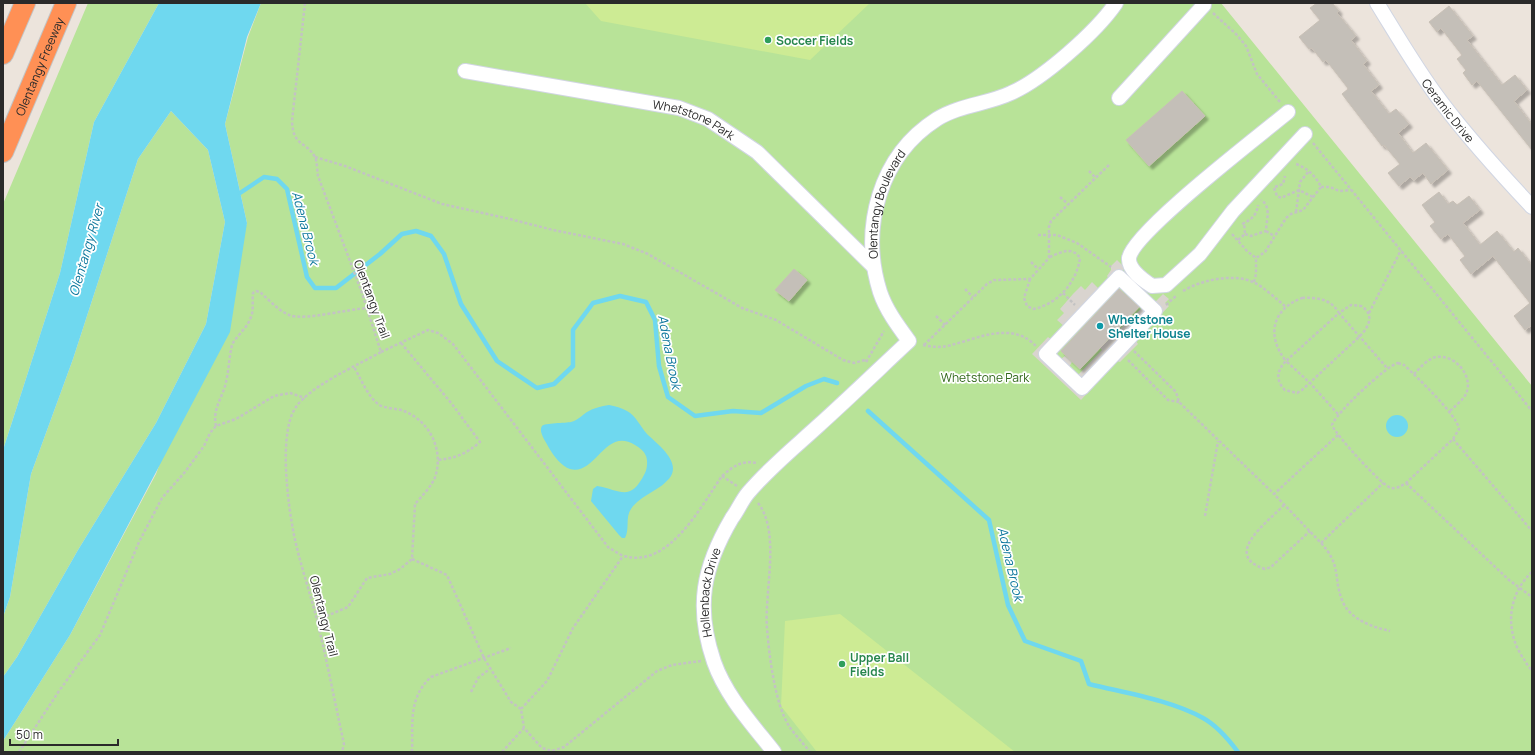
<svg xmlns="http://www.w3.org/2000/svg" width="1535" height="755" font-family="Manrope,sans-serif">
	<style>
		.green { fill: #b8e398 }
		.pitch { fill: #cdeb94 }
		.plaza { fill: #d9d4cf; fill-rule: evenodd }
		.water { fill: #6fd8ef }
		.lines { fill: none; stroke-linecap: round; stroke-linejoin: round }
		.stream { stroke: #6fd8ef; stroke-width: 4.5 }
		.building { fill: #c4bfb8; stroke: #c8c0b6; filter: url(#shadow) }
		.minor-casing { stroke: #d1d6e3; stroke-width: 16 }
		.highway-casing { stroke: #c3c3c3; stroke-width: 22 }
		.path { stroke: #c3c3c3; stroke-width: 2.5; stroke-dasharray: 3 2; stroke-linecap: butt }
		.minor { stroke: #fff; stroke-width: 14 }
		.highway { stroke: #ff9055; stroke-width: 20 }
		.leisure-dot { fill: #2e9e5b; stroke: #fff; stroke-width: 1.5 }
		.culture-dot { fill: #0f9aa8; stroke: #fff; stroke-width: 1.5 }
		.labels { text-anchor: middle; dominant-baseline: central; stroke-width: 3.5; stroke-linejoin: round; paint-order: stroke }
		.leisure-label { font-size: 12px; font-weight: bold; fill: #27864d; stroke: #fff; text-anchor: start }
		.street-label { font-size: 12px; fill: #2a2a2a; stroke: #fff }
		.culture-label { font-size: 12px; font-weight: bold; fill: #0d838f; stroke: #fff; text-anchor: start }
		.park-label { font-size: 12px; fill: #31681a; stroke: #fff }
		.water-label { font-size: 13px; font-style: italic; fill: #0d779c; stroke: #fff }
	</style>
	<defs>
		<filter id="shadow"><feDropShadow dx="3.5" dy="3.5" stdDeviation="1" flood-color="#0004"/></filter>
	</defs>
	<rect width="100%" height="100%" fill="#ece4dc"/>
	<path class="green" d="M88,3H159L94,122L60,273L3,450V204Z
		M261,3H1221L1532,386V752H3V741L70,635L156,474L247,223L225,124L248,37Z
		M171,111L208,150L225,222L206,324L156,423L78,550L17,657L3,677V617L10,597L31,474L73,359L138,159Z"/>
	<path class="pitch" d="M585,3H870L810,60L601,21Z
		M840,614L1015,752H817L781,706L785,621Z"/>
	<path class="plaza" d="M1117,260L1125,268L1121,272L1128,279L1132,275L1136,279L1133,282L1141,290L1144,287L1148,290L1145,294L1154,303L1163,294L1169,299L1165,303L1169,306L1136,341L1138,344L1120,362L1117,361L1081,400L1032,354L1048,337L1052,340L1065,327L1057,320L1064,313L1060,309L1073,294L1081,286L1085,290L1092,282L1100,290L1110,280L1107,276L1111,270V266ZM1120,282L1142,308L1103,345L1100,348L1102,350L1078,375L1069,367L1072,362L1069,359L1065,356L1061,359L1053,351Z"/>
	<path class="water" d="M159,3H261L247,37L225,124L247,223L230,332L70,635L3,741V677L17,657L78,550L156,423L206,324L225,222L208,150L171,111L138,159L73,359L31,474L10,597L3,617V450L60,273L94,122Z
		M609,405C615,406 622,408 627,411C636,416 640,426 647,434C656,443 680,460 671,476C661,491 641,494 631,509C625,517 630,529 625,538H622L619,535L591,501L593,489L597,486C621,490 630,503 645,473C647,469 648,461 646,456C644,451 640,448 635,445C605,426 596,476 570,469C562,467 553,455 549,448C546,442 538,432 542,426C544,423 566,423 571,422C578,420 581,416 587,412C594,408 601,406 609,405Z
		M1386 426a11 11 0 1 1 22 0a11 11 0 1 1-22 0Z"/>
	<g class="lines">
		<path class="stream" d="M240,193L264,177L277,179L287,189L307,277L315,288H336L380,254L402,234L416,231L431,236L444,254L461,304L497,361L537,388L554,384L573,366V330L593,303L620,296L646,302L655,320L659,366L668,397L695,416L733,411L761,413L806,386L824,379L837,383
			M868,411L989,520L1008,605L1025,641L1081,661L1089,684C1125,693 1171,700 1203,718C1216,725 1229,740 1238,752"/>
	</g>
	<path class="building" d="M1317,3H1332L1339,11L1337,13L1356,36L1351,40L1367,61L1363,64L1379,85L1371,91L1389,114L1396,109L1409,124L1398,133L1413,153L1426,143L1448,170L1431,184L1423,173L1414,180L1410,177L1399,186L1388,173L1400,164L1384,145L1382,146L1342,94L1348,89L1347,87L1326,60L1323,62L1312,48L1309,49L1299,37L1320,20L1310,8Z
		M1449,6L1473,36L1467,40L1502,85L1515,75L1527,90L1514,101L1532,125V150L1477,81L1472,85L1463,73L1466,70L1457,59L1462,55L1441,28L1437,32L1429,22Z
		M1182,91L1205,116L1149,166L1126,140Z
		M1439,192L1448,204L1453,201L1457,205L1469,196L1480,210L1463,223L1480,245L1497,231L1514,252L1518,248L1532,266V325L1525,330L1514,316L1530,303L1493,256L1471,274L1460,260L1465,256L1448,234L1441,239L1430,226L1435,222L1422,205Z
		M794,269L807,280L789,301L775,290Z
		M1119,289L1139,307L1080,369L1061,351Z"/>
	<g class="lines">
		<g class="minor-casing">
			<g id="minor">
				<path id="s1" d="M1377,3C1398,37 1418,72 1442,103C1470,140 1501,174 1532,207"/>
				<path id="s2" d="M465,71L679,108L708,119L757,152L873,266"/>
				<path d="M1119,98L1204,5L1202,3"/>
				<path d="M1288,112C1262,134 1133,232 1129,258C1128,270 1143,280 1152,286L1166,285L1200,254L1233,211L1305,134"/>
				<path d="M1119,277L1155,311L1082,388L1046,354Z"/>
				<path id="s3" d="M774,752C752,724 726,696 714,662C695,607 703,567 732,518C738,510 742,500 748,493C769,468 795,447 818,426C849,398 879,369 909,341C898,326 886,310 880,292C860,228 879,156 937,119C959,105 988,104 1011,93C1043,79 1097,31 1116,3"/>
			</g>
		</g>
		<g class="highway-casing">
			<g id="highway">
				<path d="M3,54L25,3"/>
				<path id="s4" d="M3,152L66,3"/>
			</g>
		</g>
		<path class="path" d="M305,3L292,121C293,147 306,141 315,157C317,161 317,170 318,176L362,293L381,352C358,365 310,386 296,407C278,432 288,505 294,535C300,564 310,592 317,620C327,661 335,703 344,744L342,752
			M1213,13L1237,35L1246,46L1257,74L1280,102
			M1313,143L1532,411
			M315,157L345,166L442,204L510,219L553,230L623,244L648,254L742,308L776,320L843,360L854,363L865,360
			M1089,171L1096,178
			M1275,187L1283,184L1285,176
			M1321,187H1330L1339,191L1351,190
			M1274,188L1277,196L1281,198L1299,190L1313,197
			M1060,197L1068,204
			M1296,212L1300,182L1309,171
			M1242,224C1251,220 1257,215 1258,205
			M1266,231L1274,236
			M1232,234L1247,251L1256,258
			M1245,234L1251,236L1266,231C1266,222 1272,206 1261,200
			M1038,235H1057L1077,243L1111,267
			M1238,240L1245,234L1244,222
			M1031,262L1038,269
			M1030,279L1024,298L1027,306L1033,309C1057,305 1077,282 1080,258C1072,246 1061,252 1050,257
			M1254,282L1256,274V258L1265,252L1286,218L1291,214L1303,210L1321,187C1316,176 1307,168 1296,164
			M965,289L973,297
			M1183,291C1201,280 1233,273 1253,282C1264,287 1275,298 1285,306
			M1063,293L1075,305
			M1302,298C1317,297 1331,299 1339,313L1351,305L1361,306C1375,314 1369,327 1360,336L1302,390L1297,393L1285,390C1275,380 1277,370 1286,361C1266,336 1272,309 1302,298Z
			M1166,305L1176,296
			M1369,313L1401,250
			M936,316L945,325
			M401,343L452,404L480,442C466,454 456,458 438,460
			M923,345C932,347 941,348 951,345C973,340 1000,326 1024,337C1028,339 1033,343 1036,346
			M924,345L987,284L994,280L1030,279L1049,258V227L1051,221L1110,164
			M1134,351L1176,392L1179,402L1274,494
			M381,352L428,330L438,333L453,344L608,547C613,550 618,554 624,556C669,569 701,506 722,476L737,486
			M1128,360L1168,400L1179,402
			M866,362L884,331
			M1398,363L1404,365C1416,376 1458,416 1459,429L1453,439L1406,483C1401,486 1397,489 1391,488C1382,486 1335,434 1332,425C1335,414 1387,365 1398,363Z
			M1414,374C1420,368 1427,359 1436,357C1455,354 1474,376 1466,394C1463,400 1454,407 1449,412
			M1338,414L1310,383L1286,361L1339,313L1387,368
			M216,426C212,409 223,397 226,382C229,370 229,357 232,345C235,337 247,329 251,317C254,310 252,301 253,293L256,291L260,292C269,300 278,310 289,315C303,321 349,309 367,308
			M1338,435L1274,494L1321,543L1383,483
			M1453,439L1532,531
			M722,476C734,466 741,460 757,463
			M1406,483L1509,580L1532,597
			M758,503C781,532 764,593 767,628C769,655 775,704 789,726C795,735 803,743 810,752
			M1284,505C1268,522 1221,555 1265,569L1271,567L1310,531
			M1205,516L1218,441
			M1321,543C1342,566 1333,577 1342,600C1349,619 1372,627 1390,631
			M412,559L447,575L484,658L511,702L521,709L524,728L542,748L552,751L564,747L657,671L672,665L701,661
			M1532,572C1507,595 1505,631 1523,658C1526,662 1528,667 1532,670
			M317,620L348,607L367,578L390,574L400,569L412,559L415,504C422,496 434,484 436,474C443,448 429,421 404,411C397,408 384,409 378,404C367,395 361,379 354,367
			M471,692L478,678L491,668
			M521,709L547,681L573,628L623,556
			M19,752L59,691L100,635L139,542L162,498L185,472L204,446L210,433L216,426L236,419L274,396L290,393L305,398
			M412,752C413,723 408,698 431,677L511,648
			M502,752L524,728"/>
		<use href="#minor" class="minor"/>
		<use href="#highway" class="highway"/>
	</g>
	<g class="leisure-dot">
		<circle cx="768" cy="40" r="4"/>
		<circle cx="842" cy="664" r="4"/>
	</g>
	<circle class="culture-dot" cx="1100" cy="326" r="4"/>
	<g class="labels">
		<g class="leisure-label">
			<text x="776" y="40">Soccer Fields</text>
			<text x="850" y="657">Upper Ball<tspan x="850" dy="14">Fields</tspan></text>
		</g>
		<g class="street-label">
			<text stroke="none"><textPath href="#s4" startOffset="93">Olentangy Freeway</textPath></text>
			<text stroke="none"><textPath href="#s1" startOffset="129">Ceramic Drive</textPath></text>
			<text stroke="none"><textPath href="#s2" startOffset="235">Whetstone Park</textPath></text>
			<text stroke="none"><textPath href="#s3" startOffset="659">Olentangy Boulevard</textPath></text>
			<text transform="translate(372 299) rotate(70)">Olentangy Trail</text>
			<text stroke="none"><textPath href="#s3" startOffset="180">Hollenback Drive</textPath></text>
			<text transform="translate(324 616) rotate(76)">Olentangy Trail</text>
		</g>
		<g class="culture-label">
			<text x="1108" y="319">Whetstone<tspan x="1108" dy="14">Shelter House</tspan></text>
		</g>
		<g class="park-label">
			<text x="985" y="377">Whetstone Park</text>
		</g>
		<g class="water-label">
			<text transform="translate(306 228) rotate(76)">Adena Brook</text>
			<text transform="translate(86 250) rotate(-74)">Olentangy River</text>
			<text transform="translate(670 352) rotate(79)">Adena Brook</text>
			<text transform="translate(1011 564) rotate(77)">Adena Brook</text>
		</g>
	</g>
	<rect width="1535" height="755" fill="none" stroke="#2a2a2a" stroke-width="8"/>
	<path d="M10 739v6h108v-6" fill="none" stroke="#2a2a2a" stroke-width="2"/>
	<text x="16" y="739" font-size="12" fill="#2a2a2a" stroke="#ffffff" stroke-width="3" paint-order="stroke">50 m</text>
</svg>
